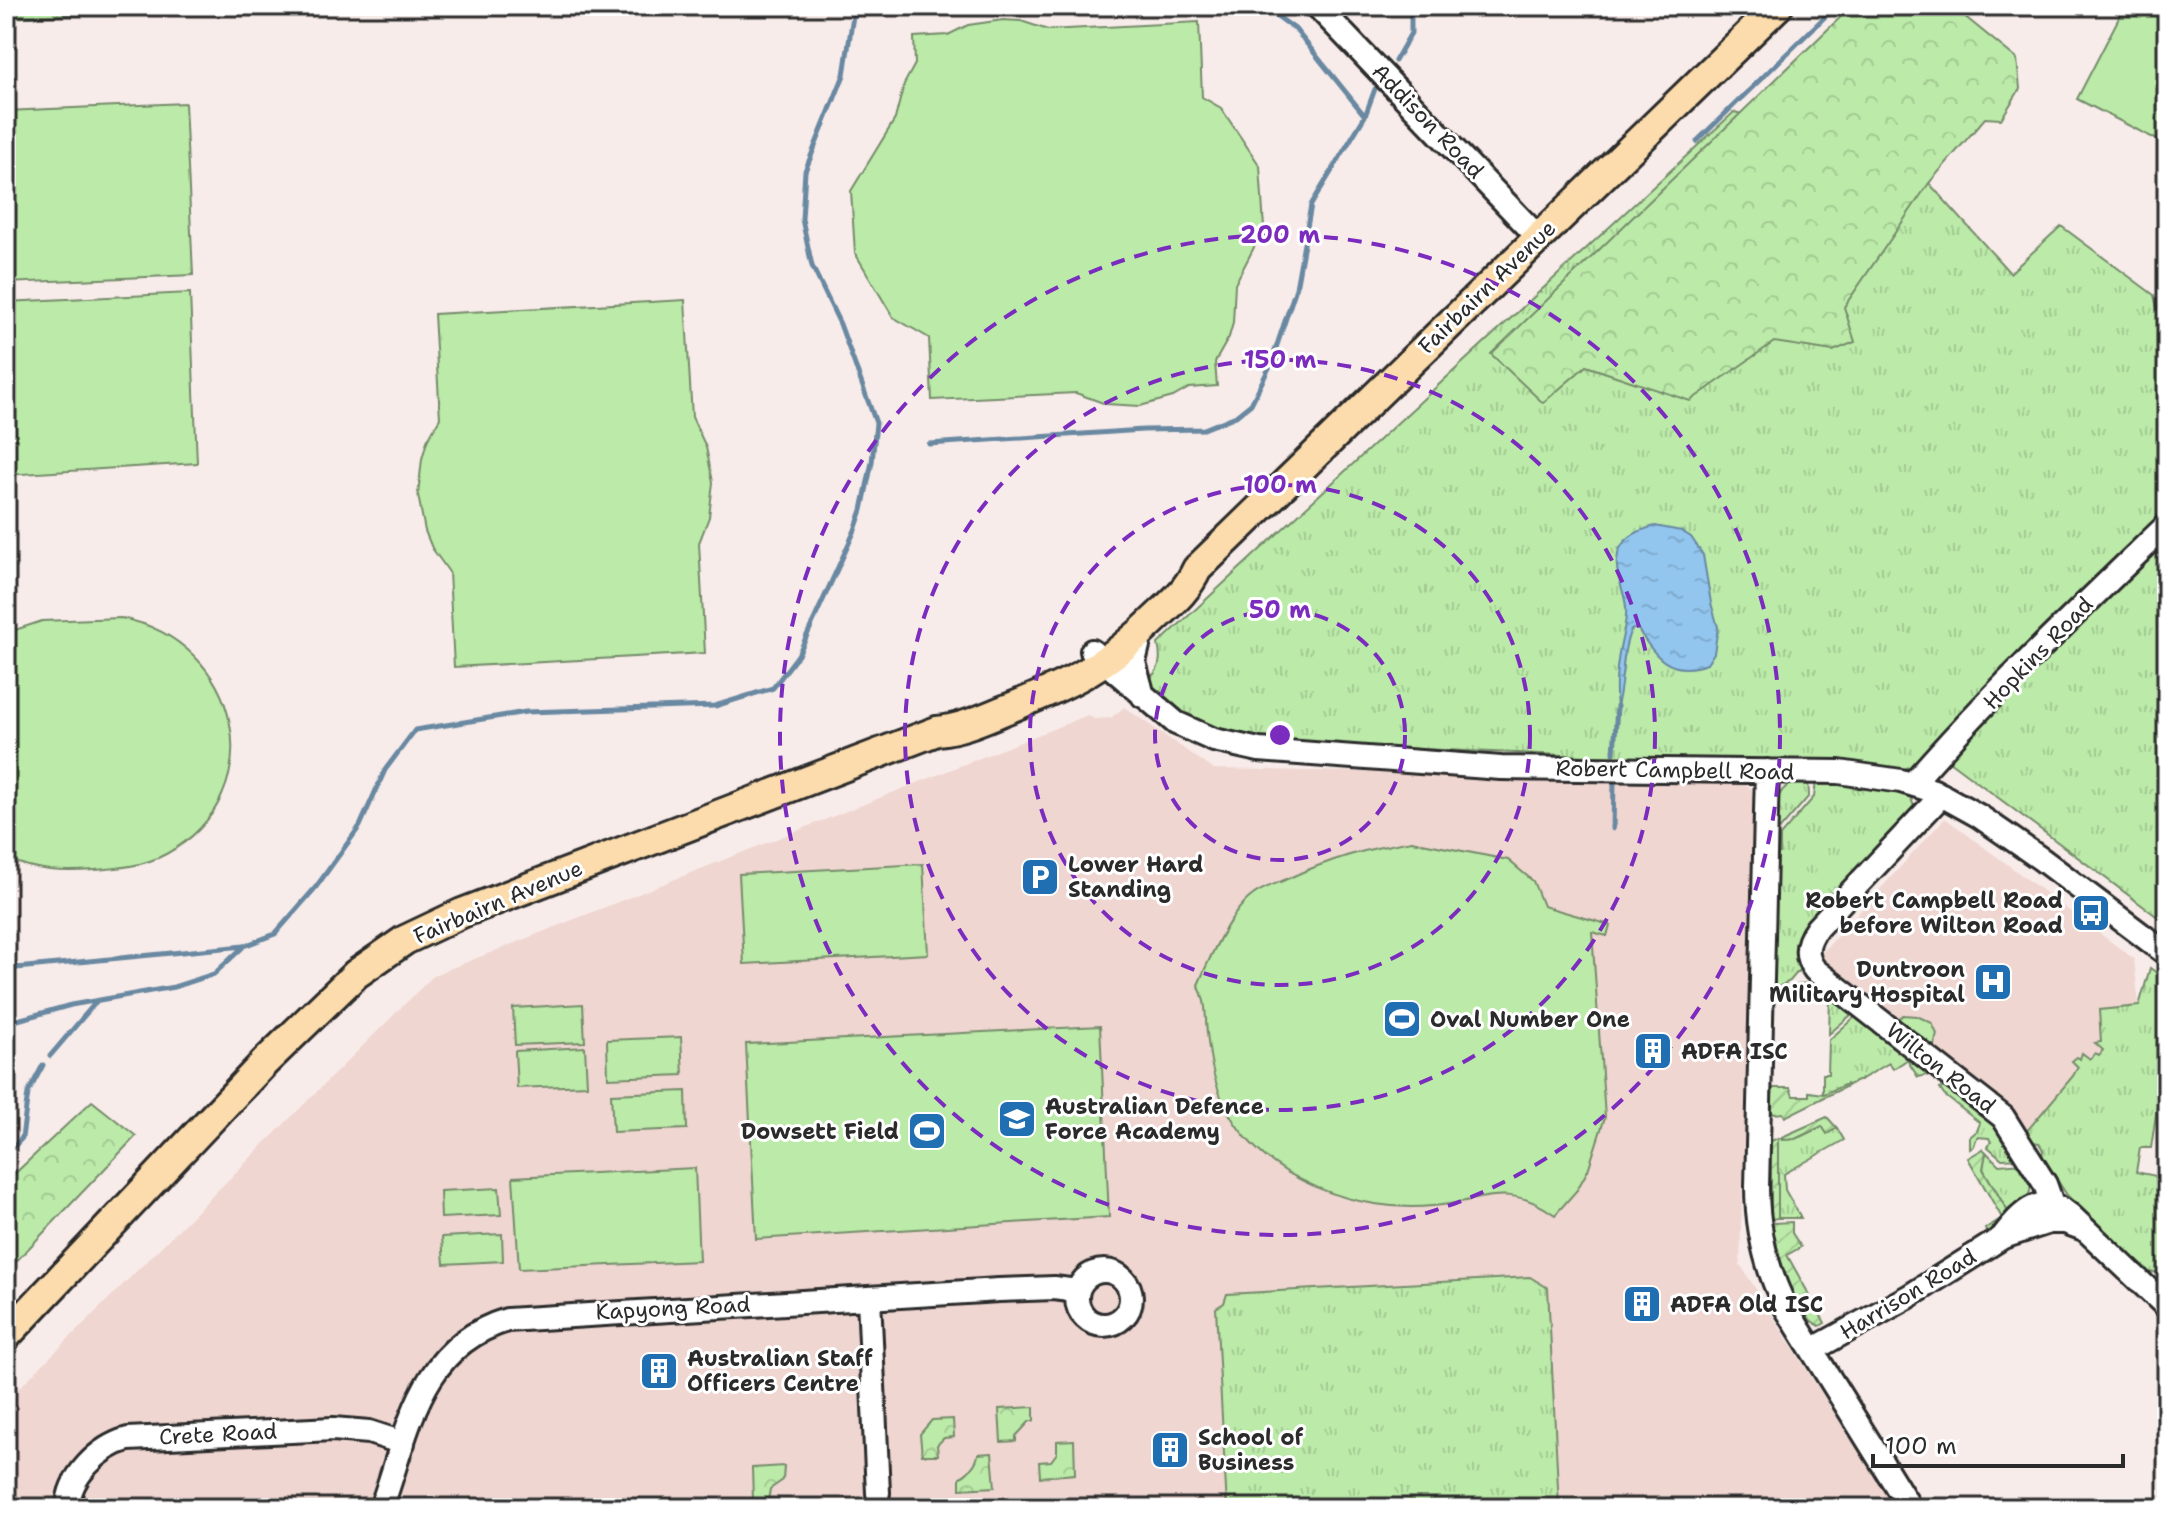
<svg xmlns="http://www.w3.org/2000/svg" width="2173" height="1514" font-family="'Shantell Sans',sans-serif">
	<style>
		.built { fill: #efd6d1 }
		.grass { fill: url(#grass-tufts); stroke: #748b6a; stroke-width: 2 }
		.forest { fill: url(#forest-crowns); stroke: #748b6a; stroke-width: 2 }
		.garden { fill: url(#garden-furrows); stroke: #748b6a; stroke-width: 2 }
		.pitch { fill: #bceba9; stroke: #748b6a; stroke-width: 2 }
		.water { fill: url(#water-ripples); stroke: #6988a1; stroke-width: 2 }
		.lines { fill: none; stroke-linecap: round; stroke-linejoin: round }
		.stream { stroke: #6988a1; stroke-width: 5 }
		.minor-casing { stroke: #2b2b2b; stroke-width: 28 }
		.major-casing { stroke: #2b2b2b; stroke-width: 34 }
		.minor { stroke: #fff; stroke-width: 22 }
		.major { stroke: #fcdcac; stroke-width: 28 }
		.ring { fill: none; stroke: #7b2cbf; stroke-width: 4; stroke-dasharray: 14 10 }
		.labels { text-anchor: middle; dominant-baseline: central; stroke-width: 6; stroke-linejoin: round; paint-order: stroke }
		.street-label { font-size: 22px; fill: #2b2b2b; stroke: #fff }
		.poi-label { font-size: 22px; font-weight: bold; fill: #2b2b2b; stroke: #fff; text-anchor: start }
		.centre { fill: #7b2cbf; stroke: #fff; stroke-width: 4 }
		.ring-label { font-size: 24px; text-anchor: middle; font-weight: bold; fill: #7b2cbf; stroke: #fff; stroke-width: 6; stroke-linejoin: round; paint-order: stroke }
	</style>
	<defs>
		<pattern id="grass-tufts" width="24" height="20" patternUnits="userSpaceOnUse" patternTransform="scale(2)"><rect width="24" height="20" fill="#bceba9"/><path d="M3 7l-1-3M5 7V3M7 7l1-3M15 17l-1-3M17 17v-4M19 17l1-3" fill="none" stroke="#a2ca92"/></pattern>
		<pattern id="forest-crowns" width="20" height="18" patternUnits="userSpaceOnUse" patternTransform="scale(2)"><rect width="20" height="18" fill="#bceba9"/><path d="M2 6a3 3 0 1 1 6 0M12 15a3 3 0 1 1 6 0" fill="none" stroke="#a2ca92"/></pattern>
		<pattern id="garden-furrows" width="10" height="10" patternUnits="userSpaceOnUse" patternTransform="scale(2)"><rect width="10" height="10" fill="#bceba9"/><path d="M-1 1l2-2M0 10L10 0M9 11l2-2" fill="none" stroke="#a2ca92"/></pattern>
		<pattern id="water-ripples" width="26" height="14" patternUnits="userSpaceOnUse" patternTransform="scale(2)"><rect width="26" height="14" fill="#92c6ef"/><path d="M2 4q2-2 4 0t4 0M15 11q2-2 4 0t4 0" fill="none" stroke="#7eaacd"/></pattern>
	</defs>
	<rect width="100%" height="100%" fill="#f8ecea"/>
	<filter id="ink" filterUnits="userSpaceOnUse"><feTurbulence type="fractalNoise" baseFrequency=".0125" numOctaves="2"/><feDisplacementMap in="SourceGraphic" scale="16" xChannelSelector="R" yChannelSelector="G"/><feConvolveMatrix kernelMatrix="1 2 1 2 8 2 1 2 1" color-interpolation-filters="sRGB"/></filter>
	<g filter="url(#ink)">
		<path class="built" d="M1124,707L1213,769L1734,779L1751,788L1755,799L1740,1264L1894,1508H6V1401L434,975L1088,715L1094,719L1111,718Z
			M1945,818L2134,959L2139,1006L2101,1042L2097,1043L2104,1049L2099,1056L2090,1059L2082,1056L2072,1062L2078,1067L2073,1076L2026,1132L2003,1103L1819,956Z"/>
		<path class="grass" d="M6,6H234L6,18Z
			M1734,112L1849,140L1929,183L2010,273L2061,226L2154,295L2157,307L2167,316V512L1915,764L1905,769L1251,742C1212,728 1169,719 1146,681C1160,672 1162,660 1158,644Z
			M2167,540V924L1945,758Z
			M1808,780L1809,796L1776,834C1776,807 1772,782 1808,780Z
			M1816,781L1868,784L1909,794L1914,806L1806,926L1800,969L1790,981L1776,988L1770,987L1773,855L1780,853V836L1814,797Z
			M2150,968L2167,980V1103L2163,1102L2161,1108H2157L2151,1148H2140L2136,1172L2156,1176V1179L2167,1183V1246L2163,1250L2167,1254V1267L2158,1275L2156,1272L2148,1273L2143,1270L2067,1195L2042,1157L2043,1150L2039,1143L2033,1142L2026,1132L2073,1076L2078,1067L2072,1061L2077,1057L2080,1059L2082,1053L2090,1059L2095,1053L2099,1055L2103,1050L2095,1043L2101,1042L2099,1010L2139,1006Z
			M1830,997L1852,1014L1829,1034Z
			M1858,1014L1929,1072L1927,1075L1918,1077L1907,1060L1893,1069L1889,1063L1860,1080L1823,1095V1074H1828L1829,1040Z
			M1903,1015L1917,1016L1932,1023L1937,1034L1934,1047L1900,1023L1899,1018Z
			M1949,1085L1992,1120L2020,1158L2002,1159L1988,1147L1991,1142L1989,1138L1977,1137L1974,1146L1970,1149V1137L1977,1131L1980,1123L1944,1095L1940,1089Z
			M1822,1126L1827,1133L1837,1128L1844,1140L1784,1174L1785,1190L1801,1218H1778V1138C1792,1144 1808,1133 1822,1126Z
			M1986,1152L1999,1165L2023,1163C2036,1192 2032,1194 2011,1217L1983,1169Z
			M1530,1277L1548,1288L1559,1508H1227L1216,1308L1224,1303L1227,1294Z"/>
		<path class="forest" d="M1852,6H1952L2017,59L2020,89L2001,119L1985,118L1929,183L1844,307L1855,342L1833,351L1774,342L1690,401L1586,366L1543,403L1491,354Z
			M92,1101L136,1136L6,1272V1178L9,1179Z
			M1034,1407V1421H1030L1016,1436V1441L1001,1442L999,1409Z
			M953,1419L954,1437L944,1438L937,1445L938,1455H922L920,1434L932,1420Z
			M1074,1440L1075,1474L1040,1477L1039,1462L1051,1461L1057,1453V1441Z
			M992,1453L995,1487L960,1489V1477C967,1475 978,1462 978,1454Z
			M784,1466L783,1480L770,1489L768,1501L753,1500L752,1468Z"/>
		<path class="garden" d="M1810,982L1825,994V1000L1814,999L1811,992H1795L1793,999L1775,998L1774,995L1789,987Z
			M1846,1084L1847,1086L1785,1117L1783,1113L1774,1114L1770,1110L1773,1088H1790L1793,1096H1809V1092L1824,1094Z
			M1827,1117L1837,1128L1827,1134L1822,1126L1795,1139L1782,1140V1137Z
			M1778,1138V1218L1771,1219V1141Z
			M1983,1149L1986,1152L1983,1169L2011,1217L1994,1233L1992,1231L1987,1234L1985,1229L2002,1218L1968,1158Z
			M1792,1222V1233L1801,1247L1787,1255L1825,1323L1820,1326C1791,1314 1777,1251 1772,1223Z"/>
		<path class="pitch" d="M2125,6H2167V145L2077,99Z
			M1003,20L1021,21L1048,30L1199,22L1202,97L1221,108L1260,166L1264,228L1235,284L1233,323L1229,337L1215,362L1217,386L1189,388L1173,397L1140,406L1106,404L1076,393L932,400L929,338L893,317L855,253L851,191L895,119L904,84L915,64L914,37L948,35L968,25Z
			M185,103L193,275L6,283V111Z
			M190,293L197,463L6,475V302Z
			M685,300L692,417L706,447L713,482L709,517L699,543L705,653L454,667L449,572L432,548L425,531L418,495L422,459L427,441L440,418L434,314Z
			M121,618C242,641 275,795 166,854C144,866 120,868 95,870C63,872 36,872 6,858V633L42,621Z
			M1412,841L1508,860L1533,881L1543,906L1610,925L1607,936L1592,932L1605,1117L1588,1170L1577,1190L1555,1215C1506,1180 1485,1202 1432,1206C1359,1213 1268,1181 1230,1115C1215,1090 1210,1061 1207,1033C1205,1015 1207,1001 1198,985C1209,959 1230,911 1253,895C1262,888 1276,884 1287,879C1330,859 1365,849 1412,841Z
			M923,864L928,954L744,964L739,874Z
			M583,1004L585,1042L515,1045L513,1008Z
			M1100,1026L1109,1217L756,1239L746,1044Z
			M681,1037L683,1075L608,1078L607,1040Z
			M585,1047L587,1085L517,1088L515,1051Z
			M686,1091L687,1129L613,1132L611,1094Z
			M695,1168L699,1261L519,1269L513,1177Z
			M499,1188L501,1215L441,1218L440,1191Z
			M502,1234L503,1261L444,1264L442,1237Z"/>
		<path class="water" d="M1655,526L1681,531L1691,537L1703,555L1711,603L1718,627L1714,653L1707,664C1669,677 1656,657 1637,628L1631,630C1621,651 1624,682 1617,706C1614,684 1617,661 1622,639C1624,629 1627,619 1626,608C1625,589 1613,575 1618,554C1622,537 1639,530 1655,526Z"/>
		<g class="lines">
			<path class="stream" d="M1395,61L1411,33V6
				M1365,116L1375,89
				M1697,141L1836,6
				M929,444L1143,430L1204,429L1236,416L1251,404L1270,366L1296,288L1311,205L1365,116L1295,29L1263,6
				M1614,753L1617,706
				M1613,829L1614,783
				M6,969L244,946L275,934L316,887L360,826L385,770L415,730L526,712L715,706L773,688L798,655L855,530L862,510L872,462L876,423L840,324L812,266L802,219L805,171L844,75L854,9L858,6
				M7,1023L71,1005L174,987L214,974L242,948
				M50,1056L96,1002
				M6,1155L22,1138L28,1093L43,1065"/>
			<g class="minor-casing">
				<path id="minor" d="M1317,6L1538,237
					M1141,633L1134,662L1143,696
					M1092,651L1176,723L1214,740L1259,750L1501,768L1839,772L1901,781L1934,791L1979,816L2041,859L2167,954
					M1767,771L1757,1187C1757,1230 1766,1269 1786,1308L1910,1508
					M1912,784C1991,693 2080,609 2167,525
					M1942,795L1817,928C1806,943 1804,956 1815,970L2003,1117L2045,1184L2050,1198L2049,1222
					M2004,1235C2023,1211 2041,1192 2070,1215L2167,1307
					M1077 1298a27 27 0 1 1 54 0a27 27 0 1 1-54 0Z
					M869,1298L878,1493
					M1812,1350L1908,1297L2003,1237L2049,1222H2065L2084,1229
					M68,1508C68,1477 99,1447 128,1439L333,1429L369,1432L403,1443
					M381,1508C409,1431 418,1347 507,1320L999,1290L1054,1288L1077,1291"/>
			</g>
			<g class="major-casing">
				<path id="major" d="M6,1336L265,1062L356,974L405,940L462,913L937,731C960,729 980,720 1002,711C1068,685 1107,667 1158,616C1174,601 1188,589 1197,569L1778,6"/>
			</g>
			<use href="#minor" class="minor"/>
			<use href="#major" class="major"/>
		</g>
	</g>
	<g class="ring">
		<circle cx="1280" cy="735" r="125"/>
		<circle cx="1280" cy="735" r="250"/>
		<circle cx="1280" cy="735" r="375"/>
		<circle cx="1280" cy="735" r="500"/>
	</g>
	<defs>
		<g id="parking-square" transform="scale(2)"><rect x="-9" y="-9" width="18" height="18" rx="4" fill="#1f6fb2" stroke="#fff"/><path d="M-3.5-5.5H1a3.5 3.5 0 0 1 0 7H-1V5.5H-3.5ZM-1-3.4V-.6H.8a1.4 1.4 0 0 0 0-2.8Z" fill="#fff"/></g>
		<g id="bus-square" transform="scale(2)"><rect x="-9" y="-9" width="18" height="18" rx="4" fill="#1f6fb2" stroke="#fff"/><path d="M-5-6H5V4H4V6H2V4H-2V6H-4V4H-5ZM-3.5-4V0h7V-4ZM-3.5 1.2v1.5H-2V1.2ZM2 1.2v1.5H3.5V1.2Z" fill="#fff"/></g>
		<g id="hospital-square" transform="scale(2)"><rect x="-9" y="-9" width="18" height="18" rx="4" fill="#1f6fb2" stroke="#fff"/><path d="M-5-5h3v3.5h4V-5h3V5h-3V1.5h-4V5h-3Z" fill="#fff"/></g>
		<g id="stadium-square" transform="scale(2)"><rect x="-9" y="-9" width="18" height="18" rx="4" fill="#1f6fb2" stroke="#fff"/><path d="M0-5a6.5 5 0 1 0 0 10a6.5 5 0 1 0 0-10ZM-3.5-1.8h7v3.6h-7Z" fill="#fff"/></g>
		<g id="building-square" transform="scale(2)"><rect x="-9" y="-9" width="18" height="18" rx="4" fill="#1f6fb2" stroke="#fff"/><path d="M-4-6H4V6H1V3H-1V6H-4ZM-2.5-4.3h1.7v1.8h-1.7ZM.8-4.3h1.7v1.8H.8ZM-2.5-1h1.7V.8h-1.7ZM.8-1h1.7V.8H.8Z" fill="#fff"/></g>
		<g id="university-square" transform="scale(2)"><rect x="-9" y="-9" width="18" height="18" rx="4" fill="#1f6fb2" stroke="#fff"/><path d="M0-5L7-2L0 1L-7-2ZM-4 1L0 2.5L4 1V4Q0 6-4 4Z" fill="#fff"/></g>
	</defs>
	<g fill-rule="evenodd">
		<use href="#parking-square" x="1040" y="877"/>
		<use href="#bus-square" x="2091" y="913"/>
		<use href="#hospital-square" x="1993" y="982"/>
		<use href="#stadium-square" x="1402" y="1019"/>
		<use href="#building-square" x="1653" y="1051"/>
		<use href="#university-square" x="1017" y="1119"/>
		<use href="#stadium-square" x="927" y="1131"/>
		<use href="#building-square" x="1642" y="1304"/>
		<use href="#building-square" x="659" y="1371"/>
		<use href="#building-square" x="1170" y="1450"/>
	</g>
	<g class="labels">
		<g class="street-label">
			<text transform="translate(1428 121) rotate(46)">Addison Road</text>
			<text transform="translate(1487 287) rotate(-44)">Fairbairn Avenue</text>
			<text transform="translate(2038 653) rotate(-46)">Hopkins Road</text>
			<text transform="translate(1675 770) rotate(1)">Robert Campbell Road</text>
			<text transform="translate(498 902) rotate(-23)">Fairbairn Avenue</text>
			<text transform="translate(1941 1068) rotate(38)">Wilton Road</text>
			<text transform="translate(1908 1294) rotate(-31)">Harrison Road</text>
			<text transform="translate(673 1308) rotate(-3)">Kapyong Road</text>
			<text transform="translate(218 1434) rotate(-3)">Crete Road</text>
		</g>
		<g class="poi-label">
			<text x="1068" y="864">Lower Hard<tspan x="1068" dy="25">Standing</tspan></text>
			<text x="2063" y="900" text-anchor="end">Robert Campbell Road<tspan x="2063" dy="25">before Wilton Road</tspan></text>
			<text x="1965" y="969" text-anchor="end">Duntroon<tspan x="1965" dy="25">Military Hospital</tspan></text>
			<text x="1430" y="1019">Oval Number One</text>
			<text x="1681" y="1051">ADFA ISC</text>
			<text x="1045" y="1106">Australian Defence<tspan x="1045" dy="25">Force Academy</tspan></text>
			<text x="899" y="1131" text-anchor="end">Dowsett Field</text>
			<text x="1670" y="1304">ADFA Old ISC</text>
			<text x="687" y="1358">Australian Staff<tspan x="687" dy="25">Officers Centre</tspan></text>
			<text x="1198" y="1437">School of<tspan x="1198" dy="25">Business</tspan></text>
		</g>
	</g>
	<circle cx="1280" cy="735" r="12" class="centre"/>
	<g class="ring-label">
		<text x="1280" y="243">200 m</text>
		<text x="1280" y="368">150 m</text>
		<text x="1280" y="493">100 m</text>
		<text x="1280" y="618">50 m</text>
	</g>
	<rect width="2173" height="1514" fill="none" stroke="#fff" stroke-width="32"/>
	<rect x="16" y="16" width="2141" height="1482" fill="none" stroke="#2b2b2b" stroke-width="3" filter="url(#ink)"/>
	<path d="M1873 1454v12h250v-12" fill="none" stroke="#2b2b2b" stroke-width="4"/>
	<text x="1885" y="1454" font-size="24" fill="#2b2b2b" stroke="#ffffff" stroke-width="6" paint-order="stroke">100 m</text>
</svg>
